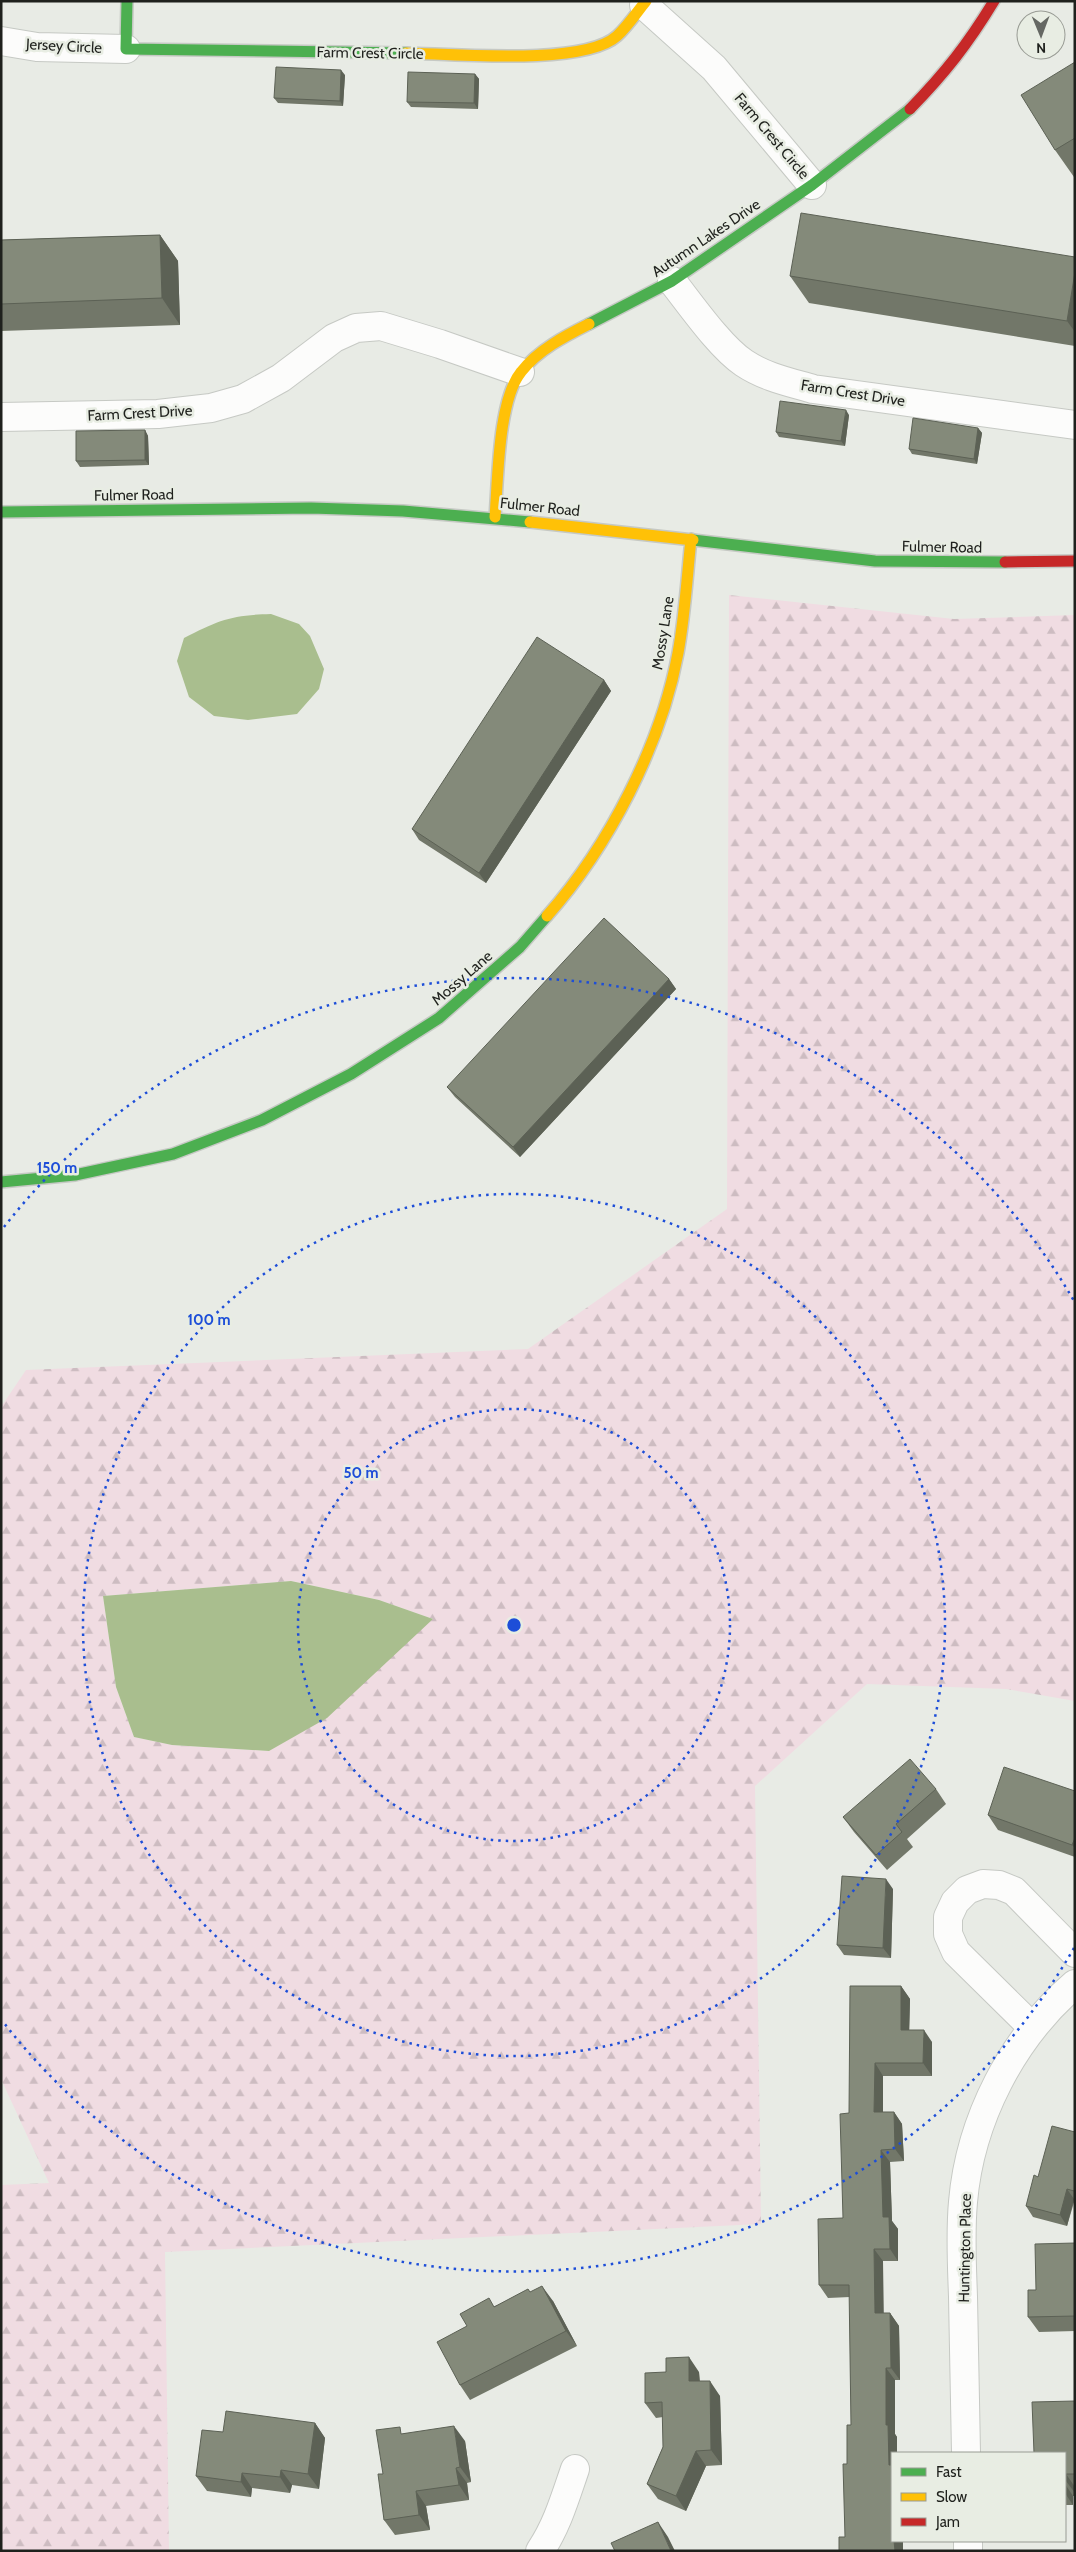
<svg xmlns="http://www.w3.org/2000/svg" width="1076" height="2552" font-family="Cabin,sans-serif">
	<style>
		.forest { fill: url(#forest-firs); fill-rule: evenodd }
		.water { fill: #a9be8e }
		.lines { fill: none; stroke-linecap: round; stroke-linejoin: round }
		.street-casing { stroke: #c6c9c4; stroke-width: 30 }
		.fast-casing { stroke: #c6c9c4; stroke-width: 14 }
		.slow-casing { stroke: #c6c9c4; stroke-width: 14 }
		.jam-casing { stroke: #c6c9c4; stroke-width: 14 }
		.street { stroke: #fcfcfb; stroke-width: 28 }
		.fast { stroke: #4caf50; stroke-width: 11 }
		.slow { stroke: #ffc107; stroke-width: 11 }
		.jam { stroke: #c62828; stroke-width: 11 }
		.wall { fill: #727769 }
		.shaded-wall { fill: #5c6155 }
		.building { fill: #848a7a; stroke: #5c6155 }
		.ring { fill: none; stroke: #1d4ed8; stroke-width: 2.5; stroke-dasharray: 2.5 5 }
		.labels { text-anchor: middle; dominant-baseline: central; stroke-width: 5; stroke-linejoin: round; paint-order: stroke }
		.street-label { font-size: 15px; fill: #1f211d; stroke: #e8ede3 }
		.centre { fill: #1d4ed8; stroke: #e8ede3; stroke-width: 2.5 }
		.ring-label { font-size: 15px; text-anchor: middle; font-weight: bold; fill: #1d4ed8; stroke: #e8ede3; stroke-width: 5; stroke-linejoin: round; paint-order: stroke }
	</style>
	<defs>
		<pattern id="forest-firs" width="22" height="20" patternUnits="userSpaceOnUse" patternTransform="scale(1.25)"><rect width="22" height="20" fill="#f0dce2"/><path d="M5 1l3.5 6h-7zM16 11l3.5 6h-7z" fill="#cdbcc1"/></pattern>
	</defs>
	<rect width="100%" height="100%" fill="#e8ebe5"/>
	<path class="forest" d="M729,595L954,619L1075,615V1701L1006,1689L867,1684L755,1786L761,2224L165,2252L169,2551H1V2185L49,2183L1,2079V1407L26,1370L528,1349L727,1209ZM291,1581L379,1600L433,1619L269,1751L172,1745L134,1737L116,1687L103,1596Z"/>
	<path class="water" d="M271,614L299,624L310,636L324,669L319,689L297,714L248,720L214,716L189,697L177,661L184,638C219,620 231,615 271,614Z
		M291,1581L379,1600L433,1619L327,1718L269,1751L172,1745L134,1737L116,1687L103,1596Z"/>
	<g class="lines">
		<g class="street-casing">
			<path id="street" d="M644,5L714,68L812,185
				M1,41L37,47L126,49
				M672,281C691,305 720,347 744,363C765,377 789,382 813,389L1075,425
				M1,417L158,414L211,408L243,399L281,378L334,338L356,328L381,326L440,344L520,372
				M1032,2027L956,1952L948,1934V1917L955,1902L967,1890L983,1884L999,1885L1014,1891L1075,1953
				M966,2453C965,2401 964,2349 963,2297C962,2266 960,2234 963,2202C970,2120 1012,2038 1075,1984
				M968,2541V2551
				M540,2551C557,2526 565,2498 575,2469"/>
		</g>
		<g class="fast-casing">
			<path id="fast" d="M127,1L126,49L406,53
				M589,324L672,281L812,185L910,109
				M1,512L311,508L403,511L530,522
				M693,540L875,561L1005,562
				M1,1182L75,1175L173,1154L262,1120L351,1074L439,1018L520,947L547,916"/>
		</g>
		<g class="slow-casing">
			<path id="slow" d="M406,53C453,54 584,66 617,36C628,26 637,12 646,1
				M495,517C498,480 498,400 521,372C538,350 565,336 589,324
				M530,522L693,540
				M547,916C609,846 661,745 678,653C685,615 687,577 691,539"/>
		</g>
		<g class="jam-casing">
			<path id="jam" d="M910,109C945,73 968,44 994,1
				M1005,562L1075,561"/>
		</g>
		<use href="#street" class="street"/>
		<use href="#fast" class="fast"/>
		<use href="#slow" class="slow"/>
		<use href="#jam" class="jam"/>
	</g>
	<path class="wall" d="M1075,62V176L1074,177L1055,150Z
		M475,74L479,79L478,109L411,107L407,102Z
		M345,75L343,106L278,103L274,98Z
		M160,235L178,261L180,325L1,331V240Z
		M1075,257V346L809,303L790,276Z
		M849,415L845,446L779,437L776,432Z
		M978,428L982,433L977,464L912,454L909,449Z
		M145,430L148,436L149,465L80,467L76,461Z
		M604,680L611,691L486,883L419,840L412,829Z
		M669,979L676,989L520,1157L455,1097L447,1087Z
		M936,1789L946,1804L907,1839L913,1847L887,1870L854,1832L843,1817Z
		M1075,1791V1857L998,1830L988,1815Z
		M893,1889L891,1958L844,1955L837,1945Z
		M901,1986L910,1999L909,2030L932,2042V2076H883V2112H894L902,2124L904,2161L890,2162L892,2221L898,2229V2261H883V2313H890L899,2326L900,2380H895V2434L897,2437V2453H892L903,2541V2551H839L845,2537L847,2464L851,2425L850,2297L828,2298L819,2285L843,2218L849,2113Z
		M1075,2132V2199L1067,2226L1033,2217L1026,2206L1038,2177Z
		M1075,2243V2331L1039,2332L1028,2317L1036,2290Z
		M531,2292L553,2301L577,2346L470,2400L460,2385L467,2326L495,2306Z
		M699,2372L700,2381L720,2396L722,2465L706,2466L686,2511L658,2499L647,2484L663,2447V2417L656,2418L645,2403Z
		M1075,2401V2496H1073V2505H1065V2453Z
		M315,2423L325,2438L319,2489L292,2485L290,2493L252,2488L251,2497L207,2491L196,2476L223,2432Z
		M404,2433L465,2441L471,2482L467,2483L469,2500L426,2506L430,2530L395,2535L384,2520L383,2474Z"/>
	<path class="shaded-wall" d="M341,70L345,75L343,106L340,101Z
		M475,74L479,79L478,109L474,103Z
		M160,235L178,261L180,325L162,298Z
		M1075,272V332L1067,321Z
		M846,410L849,415L845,446L841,441Z
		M978,428L982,433L977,464L974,459Z
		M145,430L148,436L149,465L145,460Z
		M604,680L611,691L486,883L479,873Z
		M669,979L676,989L520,1157L513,1147Z
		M1075,1838V1848L1072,1845Z
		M886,1879L893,1889L891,1958L883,1948Z
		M901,1986L910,1999L909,2042L901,2030Z
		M924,2030L932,2042V2076L923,2063Z
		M875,2063L883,2076V2125L874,2112Z
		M894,2112L902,2124L904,2161L895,2149Z
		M881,2150L890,2162L892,2221L898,2229V2261L890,2249L883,2217Z
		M1067,2189L1074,2199L1067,2226L1060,2215Z
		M874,2249L883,2261L884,2326L875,2313Z
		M542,2286L553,2301L577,2346L566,2331Z
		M890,2313L899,2326L900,2380L891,2368Z
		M689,2357L699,2372L700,2396L689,2381Z
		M886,2368L895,2380V2434L897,2437V2453H892V2470L889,2465L886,2425Z
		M710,2381L720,2396L722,2465L711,2450Z
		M315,2423L325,2438L319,2489L308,2474Z
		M454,2426L465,2441L471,2482L460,2467Z
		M696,2451L706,2466L686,2511L676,2496Z
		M456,2468L467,2483L469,2500L459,2485Z
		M281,2470L292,2485L290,2493L280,2477Z
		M242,2473L252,2488L251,2497L241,2482Z
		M1066,2474L1075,2487V2493L1066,2481Z
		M1065,2484L1073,2496V2505L1065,2493Z
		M416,2491L426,2506L430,2530L419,2515Z
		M658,2522L668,2537L675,2551H671Z
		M894,2541H903V2551H895Z"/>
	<path class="building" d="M1075,62V138L1055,150L1021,95Z
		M276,67L341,70L340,101L274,98Z
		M408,72L475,74L474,103L407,102Z
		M801,213L1075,257V272L1067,321L790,276Z
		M160,235L162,298L1,304V240Z
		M780,401L846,410L841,441L776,432Z
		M913,418L978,428L974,459L909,449Z
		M145,430V460L76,461V431Z
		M537,637L604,680L479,873L412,829Z
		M604,918L669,979L513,1147L447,1087Z
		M910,1759L936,1789L896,1824L902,1832L876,1855L843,1817Z
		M1004,1767L1075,1791V1838L1072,1845L988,1815Z
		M842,1876L886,1879L883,1948L837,1945Z
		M850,1986H901V2030H924L923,2063H875L874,2112H894L895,2149L881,2150L883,2217H889L890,2249H874L875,2313H890L891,2368H886V2425H888L889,2465H892V2541H894L895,2551H839V2537H845L843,2464H847V2425H851L849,2285H819L818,2219L843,2218L840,2114L849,2113Z
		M1052,2126L1075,2132V2189L1074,2191L1067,2189L1060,2215L1026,2206L1034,2175L1038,2177Z
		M1075,2243V2316L1028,2317V2290H1036L1035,2244Z
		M542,2286L566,2331L460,2385L437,2342L467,2326L460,2314L489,2298L494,2307L528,2289L530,2292Z
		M689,2357V2381H710L711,2450L696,2451L676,2496L647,2484L663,2447L662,2402L645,2403V2373L666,2372V2358Z
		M1075,2401V2474H1066V2481H1065V2453H1034L1032,2402Z
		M226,2411L315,2423L308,2474L281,2470L280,2477L242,2473L241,2482L196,2476L202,2430L223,2432Z
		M454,2426L460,2467L456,2468L459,2485L416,2491L419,2515L384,2520L378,2474H383L376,2430L400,2427L401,2434Z
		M658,2522L671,2551H615L611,2543Z"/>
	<g class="ring">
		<circle cx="514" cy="1625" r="216"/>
		<circle cx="514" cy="1625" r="431"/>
		<path d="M1074 1948A647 647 0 0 1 4 2023M4 1227A647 647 0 0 1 1074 1301"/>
	</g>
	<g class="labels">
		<g class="street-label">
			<text transform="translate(64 46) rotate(3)">Jersey Circle</text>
			<text transform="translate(370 53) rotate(1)">Farm Crest Circle</text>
			<text transform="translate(772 136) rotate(50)">Farm Crest Circle</text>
			<text transform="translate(706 238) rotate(-34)">Autumn Lakes Drive</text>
			<text transform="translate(853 393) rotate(9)">Farm Crest Drive</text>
			<text transform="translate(140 413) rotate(-3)">Farm Crest Drive</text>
			<text transform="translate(134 495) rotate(-1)">Fulmer Road</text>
			<text transform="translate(540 507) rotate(6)">Fulmer Road</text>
			<text transform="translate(942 547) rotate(1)">Fulmer Road</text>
			<text transform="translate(663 633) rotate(-81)">Mossy Lane</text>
			<text transform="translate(462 978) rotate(-41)">Mossy Lane</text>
			<text transform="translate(965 2248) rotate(-89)">Huntington Place</text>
		</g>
	</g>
	<circle cx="514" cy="1625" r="8" class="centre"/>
	<g class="ring-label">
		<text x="57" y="1173">150 m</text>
		<text x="209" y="1325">100 m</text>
		<text x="361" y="1478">50 m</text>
	</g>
	<rect width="1076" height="2552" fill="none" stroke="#1f211d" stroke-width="5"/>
	<rect x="891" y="2452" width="175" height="90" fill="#e8ede3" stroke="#989b94"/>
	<rect x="901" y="2468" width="25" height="8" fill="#4caf50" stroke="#989b94"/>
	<text x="936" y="2477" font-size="15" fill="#1f211d">Fast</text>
	<rect x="901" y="2493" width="25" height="8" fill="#ffc107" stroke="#989b94"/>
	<text x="936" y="2502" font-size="15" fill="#1f211d">Slow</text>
	<rect x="901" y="2518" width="25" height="8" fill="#c62828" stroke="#989b94"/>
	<text x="936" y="2527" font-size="15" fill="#1f211d">Jam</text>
	<g transform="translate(1041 35) rotate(179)"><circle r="24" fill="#e8ede3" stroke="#989b94"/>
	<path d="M0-4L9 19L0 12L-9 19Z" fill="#656863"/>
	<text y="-8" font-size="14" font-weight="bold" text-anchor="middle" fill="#1f211d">N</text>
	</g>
</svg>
